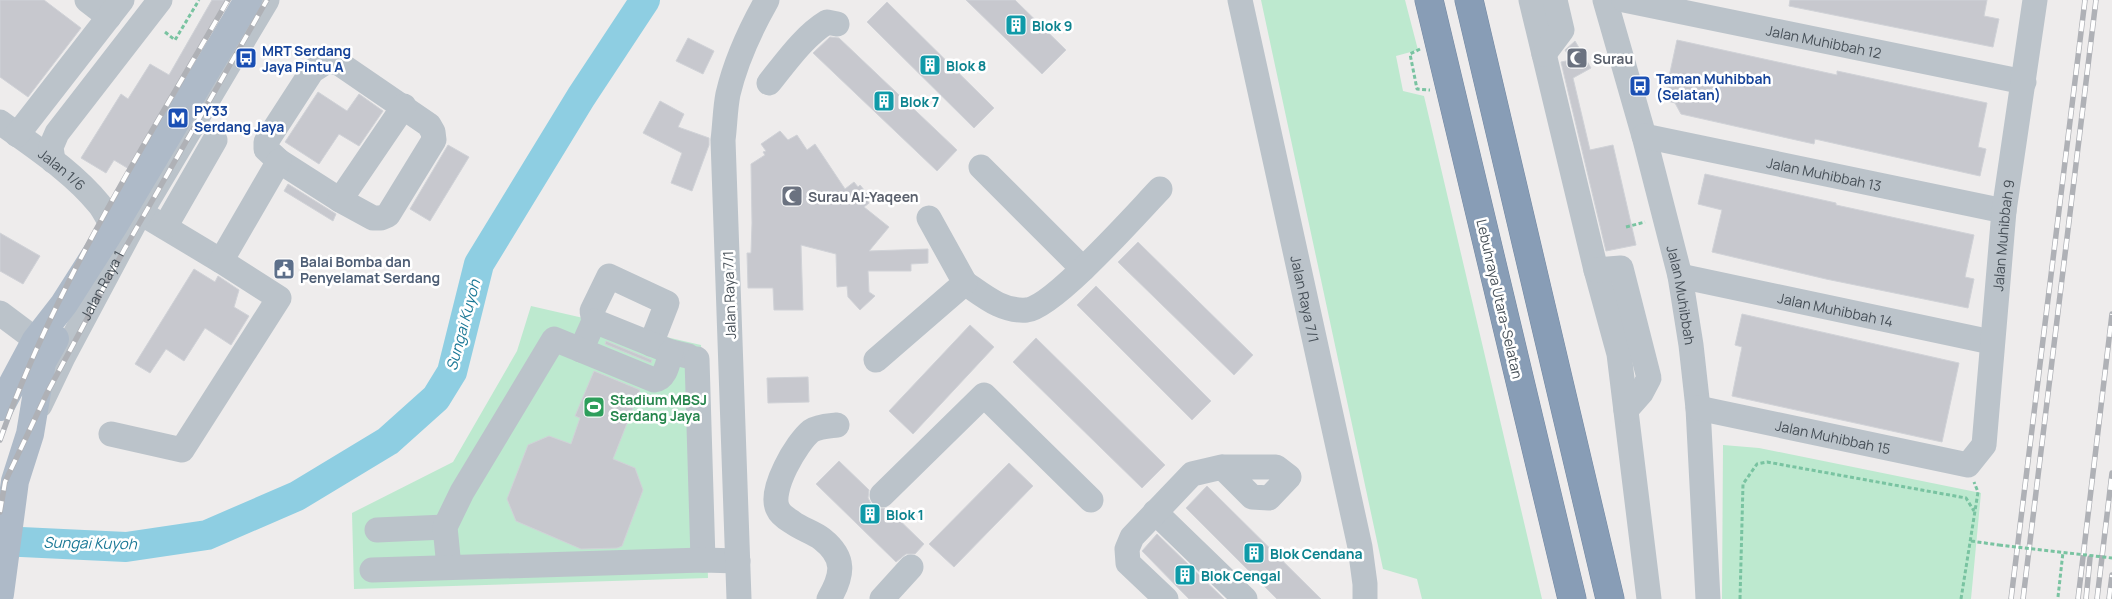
<svg xmlns="http://www.w3.org/2000/svg" width="2112" height="599" font-family="Manrope,sans-serif">
	<style>
		.green { fill: #bde9cf }
		.lines { fill: none; stroke-linecap: round; stroke-linejoin: round }
		.river { stroke: #8ecee2; stroke-width: 30 }
		.building { fill: #c7c8ce; stroke: #d0d2d7 }
		.highway-casing { stroke: #7388a2; stroke-width: 29 }
		.path { stroke: #79c3a1; stroke-width: 3; stroke-dasharray: 4 2.5; stroke-linecap: butt }
		.minor { stroke: #bbc3ca; stroke-width: 25 }
		.major { stroke: #aebac8; stroke-width: 28 }
		.highway { stroke: #889db6; stroke-width: 28 }
		.rail-casing { stroke: #afb1b6; stroke-width: 5.5 }
		.rail { stroke: #fff; stroke-width: 4; stroke-dasharray: 11; stroke-linecap: butt }
		.path-bridge { stroke: #79c3a1; stroke-width: 3; stroke-dasharray: 4 2.5; stroke-linecap: butt }
		.labels { text-anchor: middle; dominant-baseline: central; stroke-width: 5; stroke-linejoin: round; paint-order: stroke }
		.culture-label { font-size: 14px; font-weight: bold; fill: #0d838f; stroke: #fff; text-anchor: start }
		.street-label { font-size: 14px; fill: #464f57; stroke: #fff }
		.transit-label { font-size: 14px; font-weight: bold; fill: #164399; stroke: #fff; text-anchor: start }
		.worship-label { font-size: 14px; font-weight: bold; fill: #5b616d; stroke: #fff; text-anchor: start }
		.service-label { font-size: 14px; font-weight: bold; fill: #4e5e75; stroke: #fff; text-anchor: start }
		.leisure-label { font-size: 14px; font-weight: bold; fill: #27864d; stroke: #fff; text-anchor: start }
		.water-label { font-size: 15px; font-style: italic; fill: #1a7896; stroke: #fff }
	</style>
	<rect width="100%" height="100%" fill="#eeecec"/>
	<path class="green" d="M1261,0H1405L1418,50L1396,56L1403,91L1424,96L1542,599H1422L1417,579L1383,569Z
		M531,306L701,345L708,578L354,589L352,513L453,462L517,351Z
		M1723,445L1759,448L1981,493L1971,599H1722Z"/>
	<g class="lines">
		<path class="river" d="M0,541L126,547L207,535L297,496L388,441L436,398L452,372L479,264L581,97L645,0"/>
	</g>
	<path class="building" d="M0,0H44L81,28L28,97L0,77Z
		M212,0H230L129,169L114,160L106,173L81,158L121,94L128,99L150,64L169,75Z
		M966,0H1015L1066,50L1042,74Z
		M1790,0H1987L1984,16L1999,19L1993,47L1789,6Z
		M887,2L994,108L974,128L867,22Z
		M830,37L839,38L957,150L937,171L813,53Z
		M688,38L714,51L703,74L676,61Z
		M1677,40L1837,75V71L1987,103L1978,147L1986,149L1980,176L1815,139L1814,144L1681,114L1675,103L1664,100Z
		M1575,41L1591,68L1573,78L1590,150L1613,145L1636,245L1606,251L1561,62L1571,60L1565,50Z
		M318,92L347,111L359,94L383,111L359,146L339,134L319,164L285,142Z
		M660,101L684,114L678,127L709,138V145L692,191L671,183L682,153L643,133Z
		M780,131L788,140L797,135L807,150L815,144L845,189L854,182L858,187L860,185L869,196L866,199L869,203L864,207L889,227L869,251L928,249V263L911,264V271H868L869,292L875,296L860,310L848,297L847,286L837,287L836,254L801,245L803,310H774L773,288H748L747,253H751L752,223L751,164L765,155L763,152L766,151L761,144Z
		M448,145L469,157L430,221L410,209Z
		M1705,174L1836,203V205L1974,235L1965,277L1974,279L1968,308L1826,279L1712,252L1722,210L1698,204Z
		M288,184L336,214L333,221L284,191Z
		M0,233L40,256L23,284L0,271Z
		M1138,242L1253,355L1234,375L1118,262Z
		M194,269L215,282L218,276L239,290L234,307L249,316L231,345L205,328L184,361L166,349L150,373L135,364Z
		M1096,286L1211,401L1192,420L1077,305Z
		M1742,314L1959,363L1942,442L1732,396L1742,347L1735,345Z
		M970,325L994,347L913,434L889,411Z
		M1036,338L1165,465L1142,488L1013,362Z
		M606,341L652,360L651,363L605,344Z
		M594,371L640,390L613,459L635,468L643,490L622,546L617,548L581,549L516,521L507,499L528,445L549,436L571,444L580,418L575,416Z
		M808,377L809,402L768,403L767,378Z
		M839,461L869,490L868,498L872,505L879,509L887,508L924,544L915,554H906L896,562L816,484Z
		M1009,463L1033,486L954,567L929,544Z
		M1207,486L1321,599H1277L1186,508Z
		M1157,534L1224,599H1189L1142,551Z"/>
	<g class="lines">
		<g class="highway-casing">
			<path id="highway" d="M1429,0L1572,599
				M1469,0L1610,599"/>
		</g>
		<path class="path" d="M165,32L175,40L199,0
			M1420,49L1410,54L1417,89L1430,90
			M1626,227L1645,222
			M1971,541L1999,545
			M2058,597L2063,552
			M1740,599L1743,484L1757,464L1767,462L1966,498L1974,511
			M1961,599L1978,492L1974,482"/>
		<g class="minor">
			<path d="M87,0L109,17"/>
			<path id="s1" d="M1240,0L1360,547L1365,584V599"/>
			<path d="M1531,0L1596,270L1619,354L1649,599"/>
			<path id="s2" d="M1605,0L1644,136L1680,276L1691,345L1698,408L1708,599"/>
			<path id="s3" d="M1624,0L2024,82"/>
			<path d="M1544,54L1562,30L1555,0"/>
			<path d="M326,62H337L429,125L433,132L434,140L388,215L381,218H373L340,200L279,161L266,149V142L312,71Z"/>
			<path d="M769,83C786,62 804,36 827,22L837,24"/>
			<path id="s4" d="M0,122C34,147 72,171 99,204C104,210 108,219 113,227"/>
			<path d="M17,135L122,0"/>
			<path id="s5" d="M1644,136L2004,211"/>
			<path d="M53,161L51,147L57,133L160,0"/>
			<path d="M981,167L1083,269"/>
			<path d="M340,200L404,106"/>
			<path d="M151,219L221,261"/>
			<path d="M165,227L215,140"/>
			<path d="M1596,270L1621,268L1649,378L1641,393L1626,410"/>
			<path id="s6" d="M1680,276L1991,342"/>
			<path d="M965,283C984,296 1002,312 1027,310C1055,306 1136,214 1160,189"/>
			<path d="M0,313L36,340"/>
			<path d="M594,321L592,311L609,276L667,303L651,344"/>
			<path d="M581,350L594,321L671,352L688,356"/>
			<path d="M697,359L703,560"/>
			<path d="M876,360L965,283L929,218"/>
			<path id="s7" d="M40,405L63,357L135,222L267,0"/>
			<path id="s8" d="M1698,408L1968,465L1984,445L2004,211L2035,0"/>
			<path d="M111,434L182,450L279,298L221,261L279,161"/>
			<path d="M882,495L984,395L1091,500"/>
			<path d="M1155,512L1245,599"/>
			<path d="M377,530L445,527"/>
			<path d="M449,567L445,527L462,492L554,339L654,380C666,379 668,362 671,352"/>
			<path d="M372,570L703,560L738,561"/>
			<path d="M739,599L723,140C725,125 725,109 728,94C736,60 750,30 767,0"/>
			<path d="M829,599C843,575 846,558 822,539C813,532 801,529 792,522C787,519 780,514 778,509C768,491 797,442 811,431C819,426 829,426 837,425"/>
			<path d="M882,599L911,567"/>
			<path d="M1166,599L1128,563L1127,549L1132,537L1192,474L1222,467H1276L1289,477L1269,498L1252,497L1222,467"/>
		</g>
		<path class="major" d="M0,407L36,340L64,304L113,227L248,0
			M0,594L15,481L30,434L42,362L55,339"/>
		<use href="#highway" class="highway"/>
		<g class="rail-casing">
			<path id="rail" d="M0,440C55,284 146,143 228,0
				M0,512L5,482L47,393L124,250L267,0
				M2011,599L2085,0
				M2023,599L2096,0
				M2078,599L2112,314
				M2086,599L2090,558
				M2097,599L2112,473
				M2109,599L2112,575"/>
		</g>
		<use href="#rail" class="rail"/>
		<path class="path-bridge" d="M1999,545L2112,558"/>
	</g>
	<defs>
		<g id="building-square" transform="scale(1.125)"><rect x="-9" y="-9" width="18" height="18" rx="4" fill="#0f9aa8" stroke="#fff"/><path d="M-4-6H4V6H1V3H-1V6H-4ZM-2.5-4.3h1.7v1.8h-1.7ZM.8-4.3h1.7v1.8H.8ZM-2.5-1h1.7V.8h-1.7ZM.8-1h1.7V.8H.8Z" fill="#fff"/></g>
		<g id="bus-square" transform="scale(1.125)"><rect x="-9" y="-9" width="18" height="18" rx="4" fill="#1a4fb4" stroke="#fff"/><path d="M-5-6H5V4H4V6H2V4H-2V6H-4V4H-5ZM-3.5-4V0h7V-4ZM-3.5 1.2v1.5H-2V1.2ZM2 1.2v1.5H3.5V1.2Z" fill="#fff"/></g>
		<g id="mosque-square" transform="scale(1.125)"><rect x="-9" y="-9" width="18" height="18" rx="4" fill="#6b7280" stroke="#fff"/><path d="M3.5-4.9A6 6 0 1 0 3.5 4.9A5 5 0 1 1 3.5-4.9Z" fill="#fff"/></g>
		<g id="metro-square" transform="scale(1.125)"><rect x="-9" y="-9" width="18" height="18" rx="4" fill="#1a4fb4" stroke="#fff"/><path d="M-5.5 5V-5H-3L0 0L3-5H5.5V5H3V-.5L0 4L-3-.5V5Z" fill="#fff"/></g>
		<g id="civic-square" transform="scale(1.125)"><rect x="-9" y="-9" width="18" height="18" rx="4" fill="#5c6f8a" stroke="#fff"/><path d="M-.6-6.5H3V-4.5H.6V-3L4-1V1h2V6H-6V1h2V-1L-.6-3ZM-1.2 2.5V6h2.4V2.5Z" fill="#fff"/></g>
		<g id="stadium-square" transform="scale(1.125)"><rect x="-9" y="-9" width="18" height="18" rx="4" fill="#2e9e5b" stroke="#fff"/><path d="M0-5a6.5 5 0 1 0 0 10a6.5 5 0 1 0 0-10ZM-3.5-1.8h7v3.6h-7Z" fill="#fff"/></g>
	</defs>
	<g fill-rule="evenodd">
		<use href="#building-square" x="1016" y="25"/>
		<use href="#bus-square" x="246" y="58"/>
		<use href="#mosque-square" x="1577" y="58"/>
		<use href="#building-square" x="930" y="65"/>
		<use href="#bus-square" x="1640" y="86"/>
		<use href="#building-square" x="884" y="101"/>
		<use href="#metro-square" x="178" y="118"/>
		<use href="#mosque-square" x="792" y="196"/>
		<use href="#civic-square" x="284" y="269"/>
		<use href="#stadium-square" x="594" y="407"/>
		<use href="#building-square" x="870" y="514"/>
		<use href="#building-square" x="1254" y="553"/>
		<use href="#building-square" x="1185" y="575"/>
	</g>
	<g class="labels">
		<g class="culture-label">
			<text x="1032" y="25">Blok 9</text>
			<text x="946" y="65">Blok 8</text>
			<text x="900" y="101">Blok 7</text>
			<text x="886" y="514">Blok 1</text>
			<text x="1270" y="553">Blok Cendana</text>
			<text x="1201" y="575">Blok Cengal</text>
		</g>
		<g class="street-label">
			<text stroke="none"><textPath href="#s3" startOffset="204">Jalan Muhibbah 12</textPath></text>
			<text stroke="none"><textPath href="#s4" startOffset="78">Jalan 1/6</textPath></text>
			<text stroke="none"><textPath href="#s5" startOffset="184">Jalan Muhibbah 13</textPath></text>
			<text stroke="none"><textPath href="#s8" startOffset="512">Jalan Muhibbah 9</textPath></text>
			<text stroke="none"><textPath href="#s7" startOffset="135">Jalan Raya 1</textPath></text>
			<text transform="translate(729 295) rotate(-92)">Jalan Raya 7/1</text>
			<text stroke="none"><textPath href="#s2" startOffset="305">Jalan Muhibbah</textPath></text>
			<text stroke="none"><textPath href="#s1" startOffset="306">Jalan Raya 7/1</textPath></text>
			<text transform="translate(1500 299) rotate(77)">Lebuhraya Utara–Selatan</text>
			<text stroke="none"><textPath href="#s6" startOffset="159">Jalan Muhibbah 14</textPath></text>
			<text stroke="none"><textPath href="#s8" startOffset="138">Jalan Muhibbah 15</textPath></text>
		</g>
		<g class="transit-label">
			<text x="262" y="50">MRT Serdang<tspan x="262" dy="16">Jaya Pintu A</tspan></text>
			<text x="1656" y="78">Taman Muhibbah<tspan x="1656" dy="16">(Selatan)</tspan></text>
			<text x="194" y="110">PY33<tspan x="194" dy="16">Serdang Jaya</tspan></text>
		</g>
		<g class="worship-label">
			<text x="1593" y="58">Surau</text>
			<text x="808" y="196">Surau Al-Yaqeen</text>
		</g>
		<g class="service-label">
			<text x="300" y="261">Balai Bomba dan<tspan x="300" dy="16">Penyelamat Serdang</tspan></text>
		</g>
		<g class="leisure-label">
			<text x="610" y="399">Stadium MBSJ<tspan x="610" dy="16">Serdang Jaya</tspan></text>
		</g>
		<g class="water-label">
			<text transform="translate(463 325) rotate(-75)">Sungai Kuyoh</text>
			<text transform="translate(90 543) rotate(1)">Sungai Kuyoh</text>
		</g>
	</g>
</svg>
